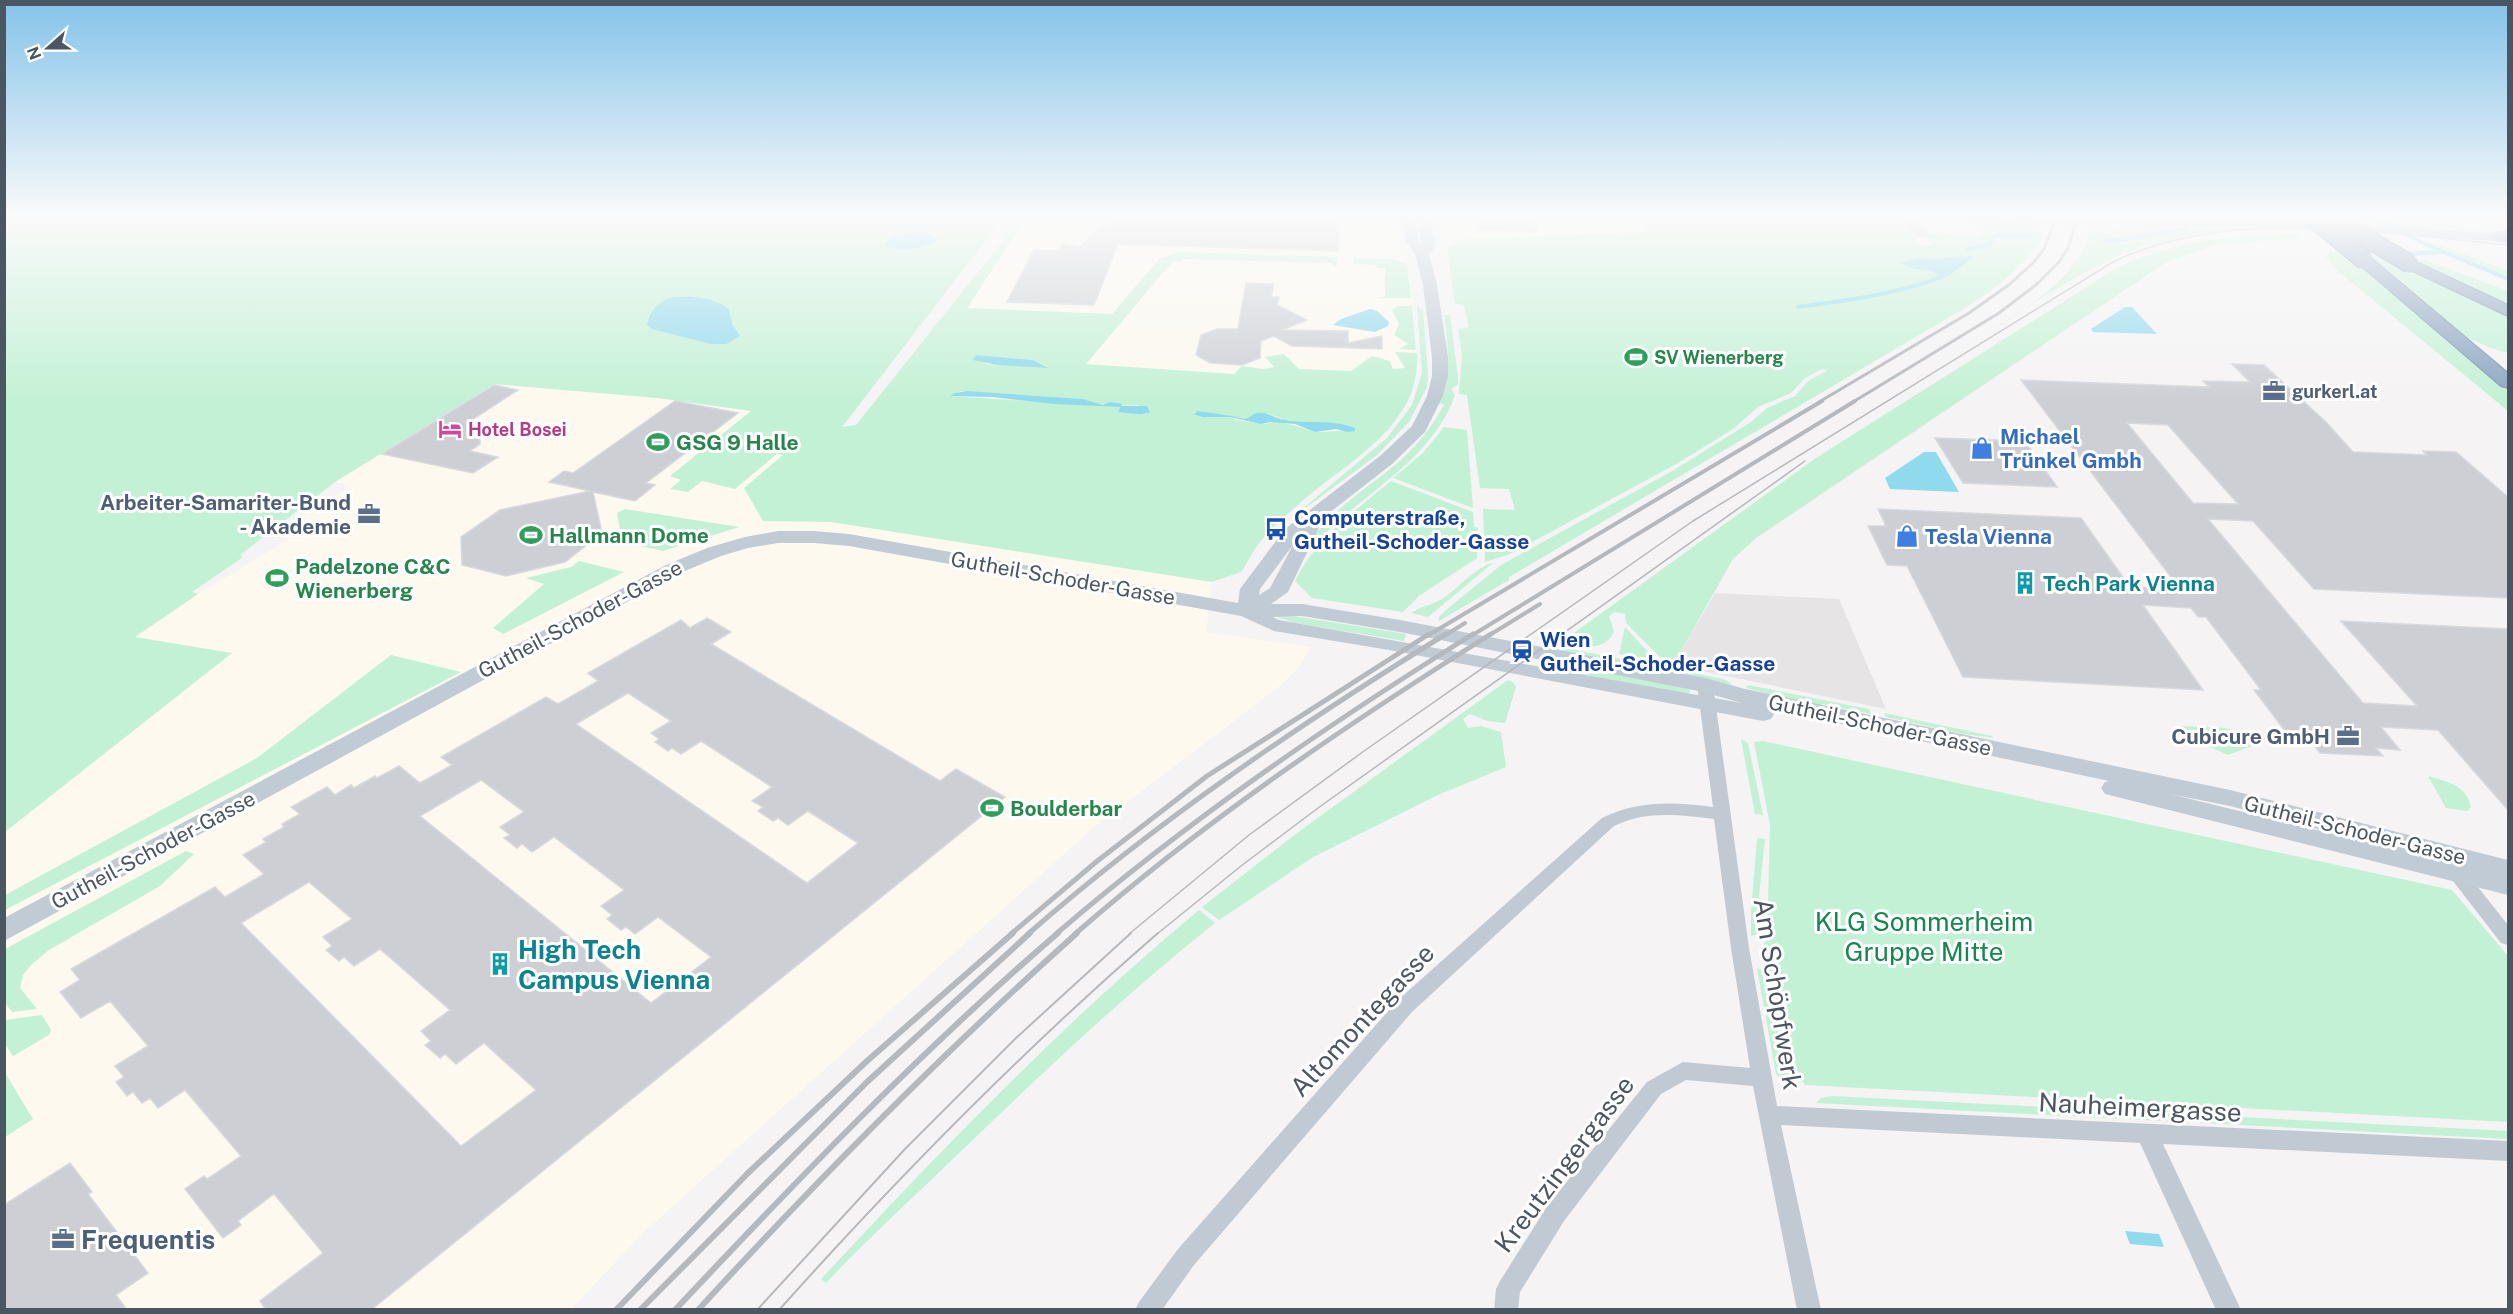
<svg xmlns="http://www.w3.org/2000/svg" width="2513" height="1314" font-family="'Public Sans',sans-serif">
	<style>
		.commercial { fill: #fdf9ef }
		.education { fill: #e6e4e5 }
		.green { fill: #c3f1d5; fill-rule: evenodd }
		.water { fill: #90daee }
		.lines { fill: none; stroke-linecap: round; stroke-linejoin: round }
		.stream { stroke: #90daee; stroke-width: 4 }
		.building { fill: #cdcfd5; stroke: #d7d9de; stroke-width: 1.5; fill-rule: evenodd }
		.highway-casing { stroke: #7690ad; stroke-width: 2 }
		.street { fill: #c1cad2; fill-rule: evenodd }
		.secondary { fill: #c1cbd6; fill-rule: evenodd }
		.primary { fill: #b3c2d1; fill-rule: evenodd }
		.highway { fill: #8ba5c1; fill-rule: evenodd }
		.tram-far1 { stroke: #b5b8bd; stroke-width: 1.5 }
		.tram { stroke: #b5b8bd; stroke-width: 2 }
		.rail-far3 { stroke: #b5b8bd; stroke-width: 3 }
		.rail-far2 { stroke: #b5b8bd; stroke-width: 4 }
		.rail-far1 { stroke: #b5b8bd; stroke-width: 5 }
		.rail { stroke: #b5b8bd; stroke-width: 6 }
		.highway-bridge-casing { stroke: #7690ad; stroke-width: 20; stroke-linecap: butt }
		.highway-bridge { stroke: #8ba5c1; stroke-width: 17 }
		.labels { text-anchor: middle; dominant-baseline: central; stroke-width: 6; stroke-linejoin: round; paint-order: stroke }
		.far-leisure-label { font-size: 18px; font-weight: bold; fill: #27864d; stroke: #fff; text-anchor: start }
		.far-service-label { font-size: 18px; font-weight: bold; fill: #4e5e75; stroke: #fff; text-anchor: start }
		.far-hotel-label { font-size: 18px; font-weight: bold; fill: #b23c85; stroke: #fff; text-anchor: start }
		.shop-label { font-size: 21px; font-weight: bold; fill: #366cbe; stroke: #fff; text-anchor: start }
		.leisure-label { font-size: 21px; font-weight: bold; fill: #27864d; stroke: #fff; text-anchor: start }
		.service-label { font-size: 21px; font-weight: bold; fill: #4e5e75; stroke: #fff; text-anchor: end }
		.transit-label { font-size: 21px; font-weight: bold; fill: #164399; stroke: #fff; text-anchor: start }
		.street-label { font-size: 21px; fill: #4a5661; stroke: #fff }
		.culture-label { font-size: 21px; font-weight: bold; fill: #0d838f; stroke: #fff; text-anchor: start }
		.near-park-label { font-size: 26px; fill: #17864f; stroke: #fff }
		.near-culture-label { font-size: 26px; font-weight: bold; fill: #0d838f; stroke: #fff; text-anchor: start }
		.near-street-label { font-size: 26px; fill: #4a5661; stroke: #fff }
		.near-service-label { font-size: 26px; font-weight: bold; fill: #4e5e75; stroke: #fff; text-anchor: start }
	</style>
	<rect width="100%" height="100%" fill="#f5f3f3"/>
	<path class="commercial" d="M1026,218H1387V222L1396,234L1398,249L1406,261L1410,279L1418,367L1415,385L1055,375L967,308Z
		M1440,218H1638L1644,232L1443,239Z
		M494,384L658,398L752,411L778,454L784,455L807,521L831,522L984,545L1212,582L1206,632L1311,647L1300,666L1280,686L1092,829L914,989L643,1233L571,1309L5,1310V832L232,653L134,638L198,594L289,539L277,535L284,531L281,529L351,486L335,482Z"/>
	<path class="education" d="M1715,593L1839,599L1886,709L1673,665Z"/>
	<path class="green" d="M1003,218L842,427L856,425L1006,237L1002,235L1016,218H1026L967,308L1112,314L1160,258L1180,252L1337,257V266H1334L1332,263L1183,259L1181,262L1173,261L1086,364L1234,374L1242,366L1263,369L1274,367L1265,357L1284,354L1299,369L1351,371L1372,356L1390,361L1393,369L1405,368L1395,352L1417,353C1422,425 1348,461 1301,502C1288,514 1272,527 1261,541C1253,550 1248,562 1241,572L1212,582L831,522L763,521L744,488L783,455L777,454L735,489L702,481L688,492L670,489L681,480L670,476L751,411L658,398L494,384L335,482L240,555L243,557L192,592L198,594L135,637L232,653L5,832V219ZM976,355L1033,360L1049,367L986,364ZM961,391L1083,399L1103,405L1121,406L1138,405L1143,414L1118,412L1120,407L950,396ZM1197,411C1214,413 1229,415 1245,419L1253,415L1269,414L1285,420L1348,426L1347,432C1335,429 1324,434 1313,431C1297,427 1282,419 1265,424L1236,420L1230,417H1202L1193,413Z
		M1641,218H1876L2035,224L2033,230L2046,232C2025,266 1998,287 1965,308L1509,577V580L1439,621V617L1446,610L1501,565L1674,470L1751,422L1767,408L1795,396L1808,381L1827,371L1822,369L1805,378L1791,393L1758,407L1733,429L1678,463L1510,554L1485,562L1483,509L1515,510L1509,489L1480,488L1467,395L1459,394L1462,356L1458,329L1469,327L1464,306L1455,303L1447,248L1455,244L1454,240L1644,232ZM1901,222L1974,224L1981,237L1932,232L1933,234H1930L1931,236H1927L1934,246H1921Z
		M2367,218H2451L2466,225L2490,232L2369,224L2360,220Z
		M2464,218H2508V232L2482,227Z
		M2091,226L2307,229C2257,229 2205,229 2157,242C2091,260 2019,314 1960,350C2003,322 2083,282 2091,226Z
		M2273,235H2297L2301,238L2215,245L2165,263L1756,538L1733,559L1673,665L1667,664L1626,623L1625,614L1615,612L1609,616L1614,631C1604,655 1579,644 1560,643L1816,458L2115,269C2164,244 2218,237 2273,235Z
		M2415,241L2443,246L2508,271V280Z
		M2329,253L2344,254L2358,263L2508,391V411L2338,271L2325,256Z
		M2367,255L2387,256L2508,316V353C2453,341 2409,291 2367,255Z
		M1354,258L1391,259L1407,264L1411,298H1376L1385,297V268H1377V265L1354,264Z
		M2410,258L2425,260L2508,291V306Z
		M1397,306H1412L1416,350L1399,349L1408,344L1394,335L1399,324L1392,310Z
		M1417,306L1423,310L1428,373L1427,387L1409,422L1377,455L1288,521L1387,438L1412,405L1422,373Z
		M1444,315H1450L1458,377V384L1451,389L1455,395C1429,468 1348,499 1303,558C1310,522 1378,482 1404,457C1420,442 1433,425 1444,405L1440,403C1452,375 1448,344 1444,315Z
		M1444,427L1467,430L1473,508L1393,478L1423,453Z
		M1391,481L1473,512L1474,527L1478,528L1477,558L1419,596L1403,612L1312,598L1295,581C1316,538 1355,511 1391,481Z
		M625,509L739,527L663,551L622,542L617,513Z
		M579,561L624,572L503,634L493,628L544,584L526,578L571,567Z
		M1493,563L1428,617L1411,613C1421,606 1432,605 1442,599C1459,588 1474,568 1493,563Z
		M1289,616L1299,617L1406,634L1404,641L1295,623L1277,617Z
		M1625,627L1657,662L1619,654Z
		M1559,647L1724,679L1733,685L1554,650Z
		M391,655L461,672L5,910V895L257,758Z
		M1543,659L1675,685L1690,690L1689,695L1541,666Z
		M1508,680L1514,683L1516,687L1505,723L1488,721L1470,714L1463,719L1468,728L1481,726L1501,732L1506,767L1438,795L1313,857L1219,920L1202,907L1301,830Z
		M1748,685L1869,709L1871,714L1823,704L1820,707L1746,688Z
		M1884,713L1992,736L1994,738L1963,734L1886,717Z
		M2181,726C2203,728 2236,723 2252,741V746L2228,755L2181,734L2178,728Z
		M1741,739L1748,743L1763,815L1755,814Z
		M1763,741L2452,890L2508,956V1122L1805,1085L1799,1077L1762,948L1767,937L1770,825L1754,742Z
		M2428,776C2447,781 2467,786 2471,807L2467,811L2446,808Z
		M1757,838L1765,839L1759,896L1760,933L1751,936V913Z
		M186,851L194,854L160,886L49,950L32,964L23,975L20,988L37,1009L12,1012L5,1003V949Z
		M1199,910L1215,923C1123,996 1038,1077 954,1158C911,1200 867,1239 826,1283L821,1279C943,1148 1061,1025 1199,910Z
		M1757,968L1761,970L1790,1074L1789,1081L1783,1083L1776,1074Z
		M42,1015L51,1030L49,1035L13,1056L5,1044V1020Z
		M4,1071L33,1119L5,1137H4Z
		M1832,1096L2508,1131V1139L1816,1103L1821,1098Z"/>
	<path class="water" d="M916,232L927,233L938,239C928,250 896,252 884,245L891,237Z
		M1969,256L1975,257C1967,260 1956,272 1945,278L1931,271L1915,269L1900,263L1917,258L1938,259Z
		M673,297C692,296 713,297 729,309L732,324L740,336L726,344H711L652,329L647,325C649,311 659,301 673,297Z
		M2125,307H2132L2157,334L2093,332L2091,329Z
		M1370,309L1377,311L1389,322L1388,326L1375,332L1333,325L1341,319Z
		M976,355L1033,360L1049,368L998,365L973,360Z
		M967,391L1083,399L1103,405L1110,402L1122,404L1121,406H1147L1150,412C1141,416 1128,413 1118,412L1120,407L1055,404L992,397L950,396L955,393Z
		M1197,411C1214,413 1229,415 1245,419C1251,417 1253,413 1258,413C1267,411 1275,419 1285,420C1308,424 1333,419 1355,428V431L1347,432L1336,429L1315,432L1295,424L1270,422L1261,424L1230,417H1202L1194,414Z
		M1924,452H1936L1959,492L1890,489L1885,478Z
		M2125,1231L2159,1234L2164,1247L2130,1244Z"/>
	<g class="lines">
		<path class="stream" d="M2374,218L2427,245L2508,279
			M2105,241C2132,240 2158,232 2185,229
			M1968,249L1989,245L1995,235L2031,236
			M2406,254L2441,252
			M1798,307C1848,300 1902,294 1948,274"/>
	</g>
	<path class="building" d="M1114,218H1291L1340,220L1338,251L1118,244L1094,305L1007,302L1034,250L1059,251L1062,244L1080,247L1101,225H1112Z
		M1478,218H1535L1538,232L1477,230Z
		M1904,222H1921L1932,237L1914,236Z
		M1246,283L1274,284L1271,297H1279L1277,305L1307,320L1282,330L1348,331V343L1382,336V349L1292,346L1274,336L1261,341L1260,358L1242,365L1210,363L1196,355L1201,335L1217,329H1238Z
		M2232,364L2264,365L2326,422L2353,452L2427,455L2423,451L2456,452L2508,497V598L2314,589L2253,521L2208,519L2363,703L2417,706L2341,621L2508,629V810L2438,730L2381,727L2400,750L2376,748L2383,756L2320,753L2314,745L2295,744L2254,690H2261L2206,617H2198L2191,608L2143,605L2203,690L1963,677L1907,566L1887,565L1868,526H1886L1878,509L2081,518L2130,587L2180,589L2021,380L2209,387L2203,381L2250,382ZM2127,423L2168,425L2238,504L2193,503Z
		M494,385L518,390L467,423L479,425L480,444L470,451L498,457L473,473L382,454Z
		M675,401L738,413L646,483L655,485L635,501L593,492L602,533L565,562L506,576L462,565L461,537L500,510L590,491L549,482L564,471L573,473Z
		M1935,438L2025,441L2057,487L1963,483Z
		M707,618L731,632L711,644L940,781L956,769L1005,797L371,1310H266L260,1301L323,1253L274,1194L238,1221L241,1225L223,1238L185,1189L204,1176L207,1179L241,1156L185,1090L158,1108L150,1098L142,1103L133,1092L127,1096L116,1082L124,1077L115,1066L148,1046L110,1001L81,1018L60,992L80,980L71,969L215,887L225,897L264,874L243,855L266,842L263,839L284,827L282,824L300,814L291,807L327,787L335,795L351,785L354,788L375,776L377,778L399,766L420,783L452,765L441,757L546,697L558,704L598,681L588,673L681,620L690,628ZM628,693L671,721L651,733L659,739L655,742L668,751L672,748L681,754L701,741L772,787L752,801L763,807L758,811L773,821L778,818L788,825L808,811L858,843L807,883L576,724ZM481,780L524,812L500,827L510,835L504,838L517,848L522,844L532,852L554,837L624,890L601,906L612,915L607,919L621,930L626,927L635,934L658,917L711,957L651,1003L420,816ZM309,882L352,919L323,937L332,946L326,950L339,961L344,957L354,966L380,949L450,1010L421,1031L431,1041L425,1045L440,1058L445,1054L456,1064L484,1043L536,1090L461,1146L241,923Z
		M70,1163L92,1192L88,1194L148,1273L116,1295L127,1310H4V1205Z"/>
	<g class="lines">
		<g class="highway-casing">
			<path id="highway" d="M2499,232H2508V242L2493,240L2491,237L2493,234Z
				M2365,256L2371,258L2508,373V388L2501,386L2359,264L2357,261Z
				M2410,259L2508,305V316L2404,267L2402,264Z"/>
		</g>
		<path class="street" d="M1705,680L1713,685L1749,948L1777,1106L2508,1141V1161L2163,1144L2241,1310H2216L2140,1143L1781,1125L1821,1310H1797L1753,1086L1686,1080L1661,1094L1564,1221L1520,1292L1518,1310H1494L1496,1289L1500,1281L1548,1205L1647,1082L1683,1062L1750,1068L1731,948L1714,819C1679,815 1647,810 1614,826L1412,1012L1194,1265L1162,1310H1135L1139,1302L1178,1249L1398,1000L1602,818C1639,800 1673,802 1713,807L1697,685Z
			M2452,860L2458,862L2508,925V945L2501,943L2446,872L2443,867L2446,862Z"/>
		<path class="secondary" d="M1402,218H1414L1419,240L1422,245L1418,218H1430L1436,245L1429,255L1437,285L1448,357V376L1443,396L1425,432L1392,464L1324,517L1288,592L1271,604H1302L1400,620L1705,678L1745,689L2230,790L2508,860V895L2113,796L2105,794L2101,788L2105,782L2109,781L1771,709L1774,714L1771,719L1763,721L1389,650L1274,631L1241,616L849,546L814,543H778L748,548L721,556L680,573L4,941V918L666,565L707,548L745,537L778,531H814L849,534L1238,603L1240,589L1285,529L1380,456L1412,426L1427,396L1432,376V357L1423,285L1415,255L1405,240ZM1293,545L1270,588L1259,595L1260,589ZM1302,616L1400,632L1703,692L1742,703L1279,620L1273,617ZM2170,794L2230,806L2366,842Z"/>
		<path class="primary" d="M1960,218L2301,220L2508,234V242L2301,228L1967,222Z"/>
		<use href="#highway" class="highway"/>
		<path class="tram-far1" d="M1129,934L1249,835L1364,751L1693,521L2113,262C2229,205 2384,234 2508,245
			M1157,934L1241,866L1318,808L1805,461"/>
		<path class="tram" d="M757,1310L905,1149L1016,1038L1131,933
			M779,1310C898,1177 1023,1050 1158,933"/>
		<path class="rail-far3" d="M1819,402L1969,313L2010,284L2034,262L2044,249L2056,218
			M1853,402L1999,313L2037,284L2059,262L2068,248L2077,218"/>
		<path class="rail-far2" d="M1427,636L1822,401
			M1444,636L1465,623
			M1471,636L1855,401
			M1488,636L1540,604"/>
		<path class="rail-far1" d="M1011,934L1096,862L1207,776L1429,634
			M1028,934C1157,821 1300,724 1446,634
			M1056,934C1186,822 1327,725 1473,634
			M1075,934C1204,821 1346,725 1491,634"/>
		<path class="rail" d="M616,1310L747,1174L867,1061L1013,933
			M640,1310L867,1082L1030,933
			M675,1310C798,1179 922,1050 1058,933
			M698,1310C819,1178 944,1052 1077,933"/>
		<g class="highway-bridge-casing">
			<path id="highway-bridge" d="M2313,218L2365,261
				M2333,218L2410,264"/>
		</g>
		<use href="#highway-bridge" class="highway-bridge"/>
	</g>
	<linearGradient id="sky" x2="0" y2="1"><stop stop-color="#85c3ea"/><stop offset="0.54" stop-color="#fafafa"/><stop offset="1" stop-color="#fafafa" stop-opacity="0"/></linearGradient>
	<rect width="2513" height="402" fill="url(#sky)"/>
	<defs>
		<g id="stadium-bare" transform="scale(1.8)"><path d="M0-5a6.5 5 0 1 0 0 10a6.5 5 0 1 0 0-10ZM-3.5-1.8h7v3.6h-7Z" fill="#2e9e5b" stroke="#fff" stroke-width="2.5" paint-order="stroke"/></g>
		<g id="office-bare" transform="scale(1.8)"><path d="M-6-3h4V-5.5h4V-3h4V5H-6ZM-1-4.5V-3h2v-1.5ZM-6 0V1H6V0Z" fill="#5c6f8a" stroke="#fff" stroke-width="2.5" paint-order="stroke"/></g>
		<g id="hotel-bare" transform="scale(1.8)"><path d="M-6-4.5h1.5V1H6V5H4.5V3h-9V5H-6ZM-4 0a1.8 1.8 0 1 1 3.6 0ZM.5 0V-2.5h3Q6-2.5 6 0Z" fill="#d1479c" stroke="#fff" stroke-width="2.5" paint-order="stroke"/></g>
		<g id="shop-bare" transform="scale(1.8)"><path d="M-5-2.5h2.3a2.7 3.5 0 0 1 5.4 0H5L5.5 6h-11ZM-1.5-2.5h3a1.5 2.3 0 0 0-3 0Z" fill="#3f7fe0" stroke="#fff" stroke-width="2.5" paint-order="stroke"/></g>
		<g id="bus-bare" transform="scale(1.8)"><path d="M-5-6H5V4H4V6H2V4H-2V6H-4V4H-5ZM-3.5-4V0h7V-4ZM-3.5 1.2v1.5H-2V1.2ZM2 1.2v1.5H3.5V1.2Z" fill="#1a4fb4" stroke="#fff" stroke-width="2.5" paint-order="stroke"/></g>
		<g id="building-bare" transform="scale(1.8)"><path d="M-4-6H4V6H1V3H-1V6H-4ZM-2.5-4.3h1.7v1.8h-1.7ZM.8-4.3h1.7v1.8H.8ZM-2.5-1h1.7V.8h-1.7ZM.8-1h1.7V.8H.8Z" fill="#0f9aa8" stroke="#fff" stroke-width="2.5" paint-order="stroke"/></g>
		<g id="station-bare" transform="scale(1.8)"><path d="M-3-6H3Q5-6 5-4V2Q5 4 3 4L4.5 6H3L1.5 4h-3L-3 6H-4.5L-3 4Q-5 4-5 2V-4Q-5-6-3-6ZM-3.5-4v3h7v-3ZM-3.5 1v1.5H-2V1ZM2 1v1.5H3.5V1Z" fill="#1a4fb4" stroke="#fff" stroke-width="2.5" paint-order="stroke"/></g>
	</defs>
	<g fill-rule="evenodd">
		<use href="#stadium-bare" x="1636" y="357"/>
		<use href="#office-bare" x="2274" y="391"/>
		<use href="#hotel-bare" x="450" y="429"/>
		<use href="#stadium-bare" x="658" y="442"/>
		<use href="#shop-bare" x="1982" y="448"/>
		<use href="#office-bare" x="369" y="514"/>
		<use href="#bus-bare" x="1276" y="529"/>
		<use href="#stadium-bare" x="531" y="535"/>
		<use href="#shop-bare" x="1907" y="536"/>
		<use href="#stadium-bare" x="277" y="578"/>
		<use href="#building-bare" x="2025" y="583"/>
		<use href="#station-bare" x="1522" y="651"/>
		<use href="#office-bare" x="2348" y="736"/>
		<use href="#stadium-bare" x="992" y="808"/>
		<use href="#building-bare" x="500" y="964"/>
		<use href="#office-bare" x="63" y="1239"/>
	</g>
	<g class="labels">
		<g class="far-leisure-label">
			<text x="1654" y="357">SV Wienerberg</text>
		</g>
		<g class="far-service-label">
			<text x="2292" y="391">gurkerl.at</text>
		</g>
		<g class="far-hotel-label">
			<text x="468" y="429">Hotel Bosei</text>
		</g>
		<g class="shop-label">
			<text x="2000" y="436">Michael<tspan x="2000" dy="24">Trünkel Gmbh</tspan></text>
			<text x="1925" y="536">Tesla Vienna</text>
		</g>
		<g class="leisure-label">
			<text x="676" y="442">GSG 9 Halle</text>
			<text x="549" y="535">Hallmann Dome</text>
			<text x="295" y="566">Padelzone C&amp;C<tspan x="295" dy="24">Wienerberg</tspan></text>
			<text x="1010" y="808">Boulderbar</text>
		</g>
		<g class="service-label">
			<text x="351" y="502">Arbeiter-Samariter-Bund<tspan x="351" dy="24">- Akademie</tspan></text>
			<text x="2330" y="736">Cubicure GmbH</text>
		</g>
		<g class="transit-label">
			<text x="1294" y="517">Computerstraße,<tspan x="1294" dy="24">Gutheil-Schoder-Gasse</tspan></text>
			<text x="1540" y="639">Wien<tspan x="1540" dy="24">Gutheil-Schoder-Gasse</tspan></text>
		</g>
		<g class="street-label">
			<text transform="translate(1063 578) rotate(10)">Gutheil-Schoder-Gasse</text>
			<text transform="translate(580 619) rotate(-28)">Gutheil-Schoder-Gasse</text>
			<text transform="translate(1880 725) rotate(12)">Gutheil-Schoder-Gasse</text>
			<text transform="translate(2355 830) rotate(14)">Gutheil-Schoder-Gasse</text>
			<text transform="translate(153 850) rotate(-28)">Gutheil-Schoder-Gasse</text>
		</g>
		<g class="culture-label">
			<text x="2043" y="583">Tech Park Vienna</text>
		</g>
		<g class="near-park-label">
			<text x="1924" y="921">KLG Sommerheim<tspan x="1924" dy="30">Gruppe Mitte</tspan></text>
		</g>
		<g class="near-culture-label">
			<text x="518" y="949">High Tech<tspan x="518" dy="30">Campus Vienna</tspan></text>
		</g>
		<g class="near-street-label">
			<text transform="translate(1778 994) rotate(81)">Am Schöpfwerk</text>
			<text transform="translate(1362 1020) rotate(-47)">Altomontegasse</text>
			<text transform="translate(2140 1107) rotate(3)">Nauheimergasse</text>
			<text transform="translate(1564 1164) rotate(-53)">Kreutzingergasse</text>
		</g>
		<g class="near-service-label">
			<text x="81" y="1239">Frequentis</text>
		</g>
	</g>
	<rect width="2513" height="1314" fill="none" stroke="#4a5661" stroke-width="12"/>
	<g transform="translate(48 48) rotate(249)" stroke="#ffffff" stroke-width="4.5" paint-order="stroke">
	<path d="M0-4.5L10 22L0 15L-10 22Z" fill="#4a5661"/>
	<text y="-9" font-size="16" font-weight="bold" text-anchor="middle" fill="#4a5661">N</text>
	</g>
</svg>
